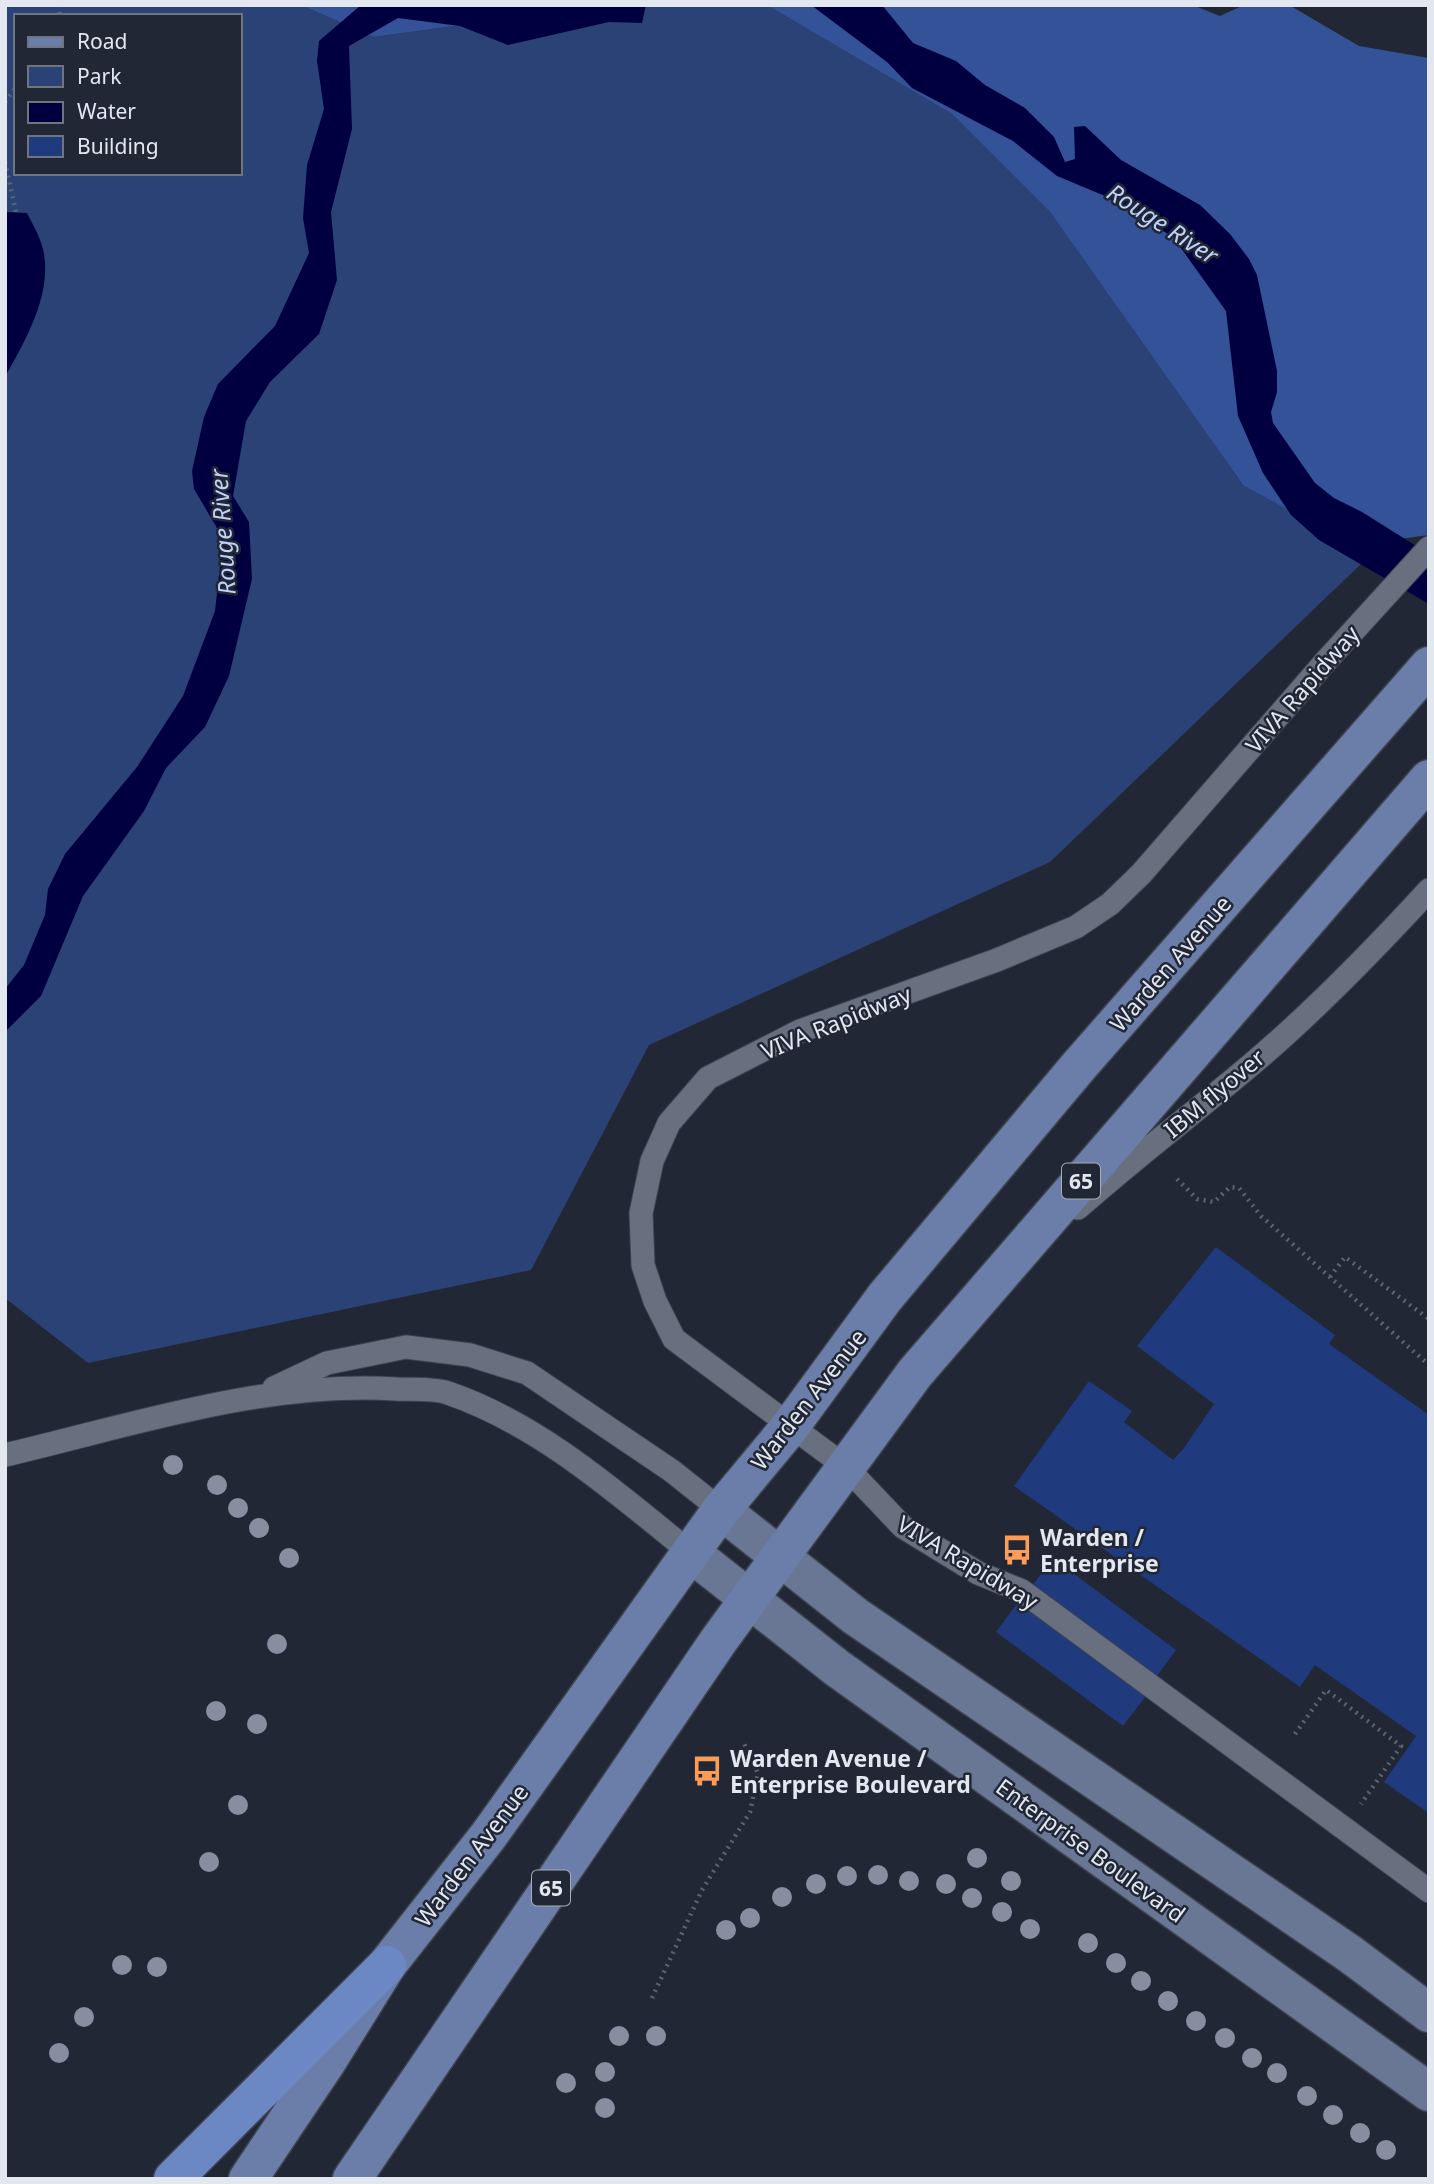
<svg xmlns="http://www.w3.org/2000/svg" width="1434" height="2184" font-family="'Noto Sans',sans-serif">
	<style>
		.green { fill: #2b4277; fill-rule: evenodd }
		.forest { fill: #345297 }
		.water { fill: #000041 }
		.building { fill: #1f3a7d }
		.lines { fill: none; stroke-linecap: round; stroke-linejoin: round }
		.service-casing { stroke: #3e444f; stroke-width: 25 }
		.secondary-casing { stroke: #3e444f; stroke-width: 41 }
		.primary-casing { stroke: #3e444f; stroke-width: 41 }
		.motorway-casing { stroke: #3e444f; stroke-width: 41 }
		.path { stroke: #5e6370; stroke-width: 4.5; stroke-dasharray: 2 5; stroke-linecap: butt }
		.service { stroke: #687080; stroke-width: 23 }
		.secondary { stroke: #697795; stroke-width: 38 }
		.primary { stroke: #6a7ea9; stroke-width: 38 }
		.motorway { stroke: #6b88c5; stroke-width: 38 }
		.tree { fill: #868ea0 }
		.labels { text-anchor: middle; dominant-baseline: central; stroke-width: 5; stroke-linejoin: round; paint-order: stroke }
		.shield { fill: #212735; stroke: #a8adb8; stroke-width: 2 }
		.shield-label { font-size: 21px; font-weight: bold; fill: #e2e7f0 }
		.street-label { font-size: 23px; fill: #e2e7f0; stroke: #212735 }
		.poi-label { font-size: 23px; font-weight: bold; fill: #e2e7f0; stroke: #212735; text-anchor: start }
		.water-label { font-size: 24px; font-style: italic; fill: #bed2fa; stroke: #212735 }
	</style>
	<rect width="100%" height="100%" fill="#212735"/>
	<path class="green" d="M5,5H301L374,37L607,5H762L772,8L952,114L1050,212L1243,485L1385,541L1050,862L649,1045L531,1270L88,1363L5,1298ZM16,16H240V173H16Z"/>
	<path class="forest" d="M301,5H607L374,37Z
		M762,5H1192L1220,16L1244,5H1289L1359,46L1429,58V535L1385,541L1312,523L1243,485L1050,212L952,114L772,8Z"/>
	<path class="water" d="M361,5H646L642,23L609,22L508,45L460,26L398,18L349,46L352,129L331,212L337,280L319,334L270,382L246,421L233,496L249,522L252,579L229,676L205,727L166,768L144,811L83,896L41,996L5,1032V989L24,965L45,915L48,889L65,854L137,767L183,696L215,611L220,566L217,528L194,489L192,471L204,417L218,384L275,326L309,253L303,218L307,165L324,109L317,61L319,41Z
		M811,5H882L913,43L956,61L985,85L1025,108L1054,137L1065,162L1075,159L1074,127L1085,126L1121,160L1200,205L1230,234L1249,259L1257,275L1277,371V392L1271,412L1273,423L1315,483L1334,498L1362,512L1429,554V604L1319,540L1291,515L1263,473L1238,416L1226,311L1173,237L1105,196L1057,176L1013,141L912,88L887,62Z
		M5,212L27,213C33,225 42,240 44,254C51,297 25,341 5,377Z"/>
	<path class="building" d="M1216,1247L1335,1335L1329,1344L1429,1415L1427,1812L1384,1782L1416,1736L1315,1665L1300,1687L1014,1486L1089,1381L1132,1411L1124,1422L1173,1460L1184,1448L1214,1404L1137,1346Z
		M1053,1558L1176,1650L1152,1683L1029,1590Z
		M1022,1597L1149,1692L1123,1726L996,1632Z"/>
	<g class="lines">
		<g class="service-casing">
			<path id="service" d="M1429,548L1326,661L1141,874L1110,904L1076,927L997,960L800,1031L708,1078L669,1123L652,1161L641,1213L643,1265L655,1301L674,1339L846,1467L903,1527L978,1573L1022,1591L1429,1891
				M1078,1208C1132,1160 1190,1116 1246,1069C1311,1015 1372,952 1429,890
				M274,1388L327,1363L406,1347L470,1355L527,1373L672,1471L721,1510
				M5,1455C133,1425 263,1381 396,1389C412,1390 433,1388 448,1393C539,1424 617,1493 691,1553"/>
		</g>
		<g class="secondary-casing">
			<path id="secondary" d="M721,1510L855,1616L1350,1954L1429,2013
				M691,1553L837,1668L1429,2092"/>
		</g>
		<g class="primary-casing">
			<path id="primary" d="M248,2179L326,2063L387,1965L489,1835L721,1510L789,1428L885,1297L1078,1067L1429,666
				M352,2179L719,1640L915,1373L1429,779"/>
		</g>
		<g class="motorway-casing">
			<path id="motorway" d="M173,2179L387,1965"/>
		</g>
		<path class="path" d="M58,5L60,16
			M5,102L16,87
			M5,162L16,212
			M1177,1179L1197,1199L1214,1202L1230,1187L1239,1188L1261,1216L1429,1365
			M1330,1277L1345,1257L1429,1319
			M1295,1734L1326,1690L1401,1746L1361,1804
			M652,1998L702,1890L750,1812L758,1773L743,1741"/>
		<use href="#service" class="service"/>
		<use href="#secondary" class="secondary"/>
		<use href="#primary" class="primary"/>
		<use href="#motorway" class="motorway"/>
	</g>
	<g class="tree">
		<circle cx="173" cy="1465" r="10"/>
		<circle cx="217" cy="1485" r="10"/>
		<circle cx="238" cy="1508" r="10"/>
		<circle cx="259" cy="1528" r="10"/>
		<circle cx="289" cy="1558" r="10"/>
		<circle cx="277" cy="1644" r="10"/>
		<circle cx="216" cy="1711" r="10"/>
		<circle cx="257" cy="1724" r="10"/>
		<circle cx="238" cy="1805" r="10"/>
		<circle cx="977" cy="1858" r="10"/>
		<circle cx="209" cy="1862" r="10"/>
		<circle cx="878" cy="1875" r="10"/>
		<circle cx="847" cy="1876" r="10"/>
		<circle cx="909" cy="1881" r="10"/>
		<circle cx="1011" cy="1881" r="10"/>
		<circle cx="816" cy="1884" r="10"/>
		<circle cx="946" cy="1884" r="10"/>
		<circle cx="782" cy="1897" r="10"/>
		<circle cx="972" cy="1898" r="10"/>
		<circle cx="1002" cy="1912" r="10"/>
		<circle cx="750" cy="1918" r="10"/>
		<circle cx="1030" cy="1929" r="10"/>
		<circle cx="726" cy="1930" r="10"/>
		<circle cx="1088" cy="1943" r="10"/>
		<circle cx="1116" cy="1963" r="10"/>
		<circle cx="122" cy="1965" r="10"/>
		<circle cx="157" cy="1967" r="10"/>
		<circle cx="1141" cy="1981" r="10"/>
		<circle cx="1168" cy="2001" r="10"/>
		<circle cx="84" cy="2017" r="10"/>
		<circle cx="1196" cy="2021" r="10"/>
		<circle cx="619" cy="2036" r="10"/>
		<circle cx="656" cy="2036" r="10"/>
		<circle cx="1225" cy="2038" r="10"/>
		<circle cx="59" cy="2053" r="10"/>
		<circle cx="1252" cy="2058" r="10"/>
		<circle cx="605" cy="2072" r="10"/>
		<circle cx="1277" cy="2073" r="10"/>
		<circle cx="566" cy="2083" r="10"/>
		<circle cx="1307" cy="2096" r="10"/>
		<circle cx="605" cy="2108" r="10"/>
		<circle cx="1333" cy="2115" r="10"/>
		<circle cx="1360" cy="2133" r="10"/>
		<circle cx="1386" cy="2150" r="10"/>
	</g>
	<defs>
		<g id="bus-bare" transform="scale(2.415)"><path d="M-5-6H5V4H4V6H2V4H-2V6H-4V4H-5ZM-3.5-4V0h7V-4ZM-3.5 1.2v1.5H-2V1.2ZM2 1.2v1.5H3.5V1.2Z" fill="#fd9c56" stroke="#212735" stroke-width="2.5" paint-order="stroke"/></g>
	</defs>
	<g fill-rule="evenodd">
		<use href="#bus-bare" x="1017" y="1550"/>
		<use href="#bus-bare" x="707" y="1771"/>
	</g>
	<g class="labels">
		<g class="shield">
			<rect x="1062" y="1163.5" width="38" height="35" rx="5"/>
			<rect x="532" y="1870.5" width="38" height="35" rx="5"/>
		</g>
		<g class="shield-label">
			<text x="1081" y="1181">65</text>
			<text x="551" y="1888">65</text>
		</g>
		<g class="street-label">
			<text transform="translate(1302 689) rotate(-49)">VIVA Rapidway</text>
			<text transform="translate(1170 963) rotate(-49)">Warden Avenue</text>
			<text transform="translate(836 1022) rotate(-22)">VIVA Rapidway</text>
			<text transform="translate(1214 1093) rotate(-40)">IBM flyover</text>
			<text transform="translate(808 1399) rotate(-52)">Warden Avenue</text>
			<text transform="translate(968 1562) rotate(31)">VIVA Rapidway</text>
			<text transform="translate(1091 1850) rotate(36)">Enterprise Boulevard</text>
			<text transform="translate(471 1855) rotate(-53)">Warden Avenue</text>
		</g>
		<g class="poi-label">
			<text x="1040" y="1537">Warden /<tspan x="1040" dy="26">Enterprise</tspan></text>
			<text x="730" y="1758">Warden Avenue /<tspan x="730" dy="26">Enterprise Boulevard</tspan></text>
		</g>
		<g class="water-label">
			<text transform="translate(1163 223) rotate(33)">Rouge River</text>
			<text transform="translate(222 532) rotate(-94)">Rouge River</text>
		</g>
	</g>
	<rect width="1434" height="2184" fill="none" stroke="#e2e7f0" stroke-width="14"/>
	<rect x="14" y="14" width="228" height="161" fill="#212735" stroke="#6e7480" stroke-width="2"/>
	<rect x="28" y="37" width="35" height="10" fill="#6a7ea9" stroke="#6e7480" stroke-width="2"/>
	<text x="77" y="49" font-size="21" fill="#e2e7f0">Road</text>
	<rect x="28" y="66" width="35" height="21" fill="#2b4277" stroke="#6e7480" stroke-width="2"/>
	<text x="77" y="84" font-size="21" fill="#e2e7f0">Park</text>
	<rect x="28" y="102" width="35" height="21" fill="#000041" stroke="#6e7480" stroke-width="2"/>
	<text x="77" y="119" font-size="21" fill="#e2e7f0">Water</text>
	<rect x="28" y="136" width="35" height="21" fill="#1f3a7d" stroke="#6e7480" stroke-width="2"/>
	<text x="77" y="154" font-size="21" fill="#e2e7f0">Building</text>
</svg>
